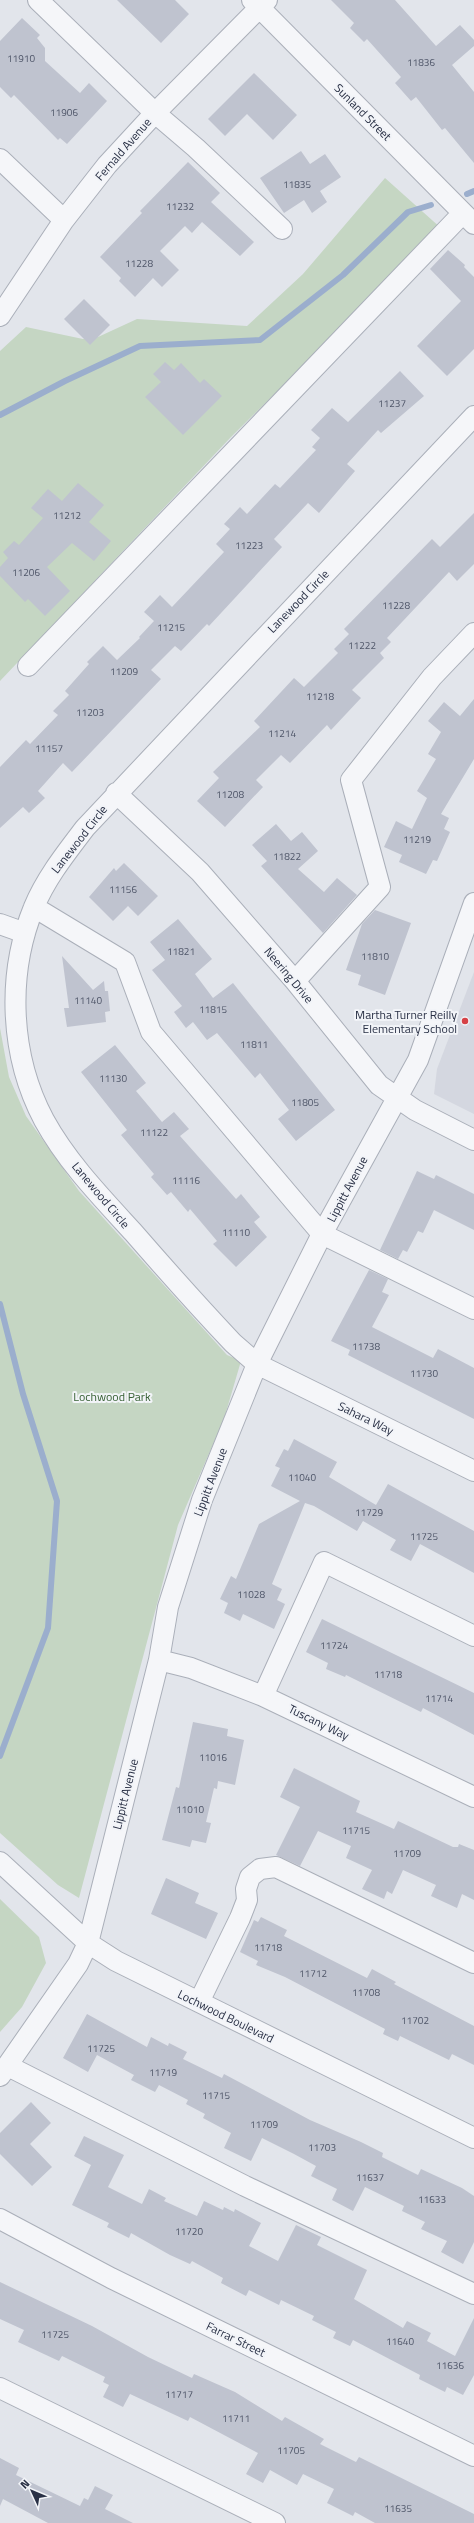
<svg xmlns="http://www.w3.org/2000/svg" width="474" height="2523" font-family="'Titillium Web',sans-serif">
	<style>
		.built { fill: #d4d7e0 }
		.green { fill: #c5d6c3 }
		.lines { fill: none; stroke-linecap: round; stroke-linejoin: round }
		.stream { stroke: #9baecd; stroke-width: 6 }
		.building { fill: #bfc3cf }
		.minor-casing { stroke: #aaafb9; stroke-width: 22 }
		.minor { stroke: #f5f6f9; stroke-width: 20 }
		.poi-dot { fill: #d64146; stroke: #f2f4f8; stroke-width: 1.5 }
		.labels { text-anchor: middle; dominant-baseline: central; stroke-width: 4; stroke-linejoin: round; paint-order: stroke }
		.number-label { font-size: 10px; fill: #4e5568 }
		.street-label { font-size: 12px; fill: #293045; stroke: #f2f4f8 }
		.poi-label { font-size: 12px; fill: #293045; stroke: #f2f4f8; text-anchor: end }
		.park-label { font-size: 12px; fill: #386135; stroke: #f2f4f8 }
	</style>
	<rect width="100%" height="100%" fill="#e2e5eb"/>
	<path class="built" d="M474,972V1114L434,1094L437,1069Z"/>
	<path class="green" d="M385,178L442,229L231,437L0,681V351L26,327L83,339L98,337L137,319L247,326L303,274Z
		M0,1028L9,1077L26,1116L79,1191L227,1355L241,1361L224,1419L178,1525L79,1898L58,1885L0,1833Z
		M0,1899L39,1937L46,1963L22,2007L0,2032Z"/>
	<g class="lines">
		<path class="stream" d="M467,194L474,191
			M0,415L65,381L140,346L260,340L343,275L408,212L431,205
			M0,1304L23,1394L57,1501L48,1628L0,1756"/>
	</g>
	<path class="building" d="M117,0H175L189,14L161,43Z
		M331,0H395L436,46L460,25L474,40V46L452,65L474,92V163L445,128L442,130L416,97L411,101L395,83L401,77L367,39L364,42L350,28L354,23Z
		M22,18L40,35L37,38L45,48V61L80,93L89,83L107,101L67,144L60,138L58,140L14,95L11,98L0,87V41Z
		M254,73L297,115L273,140L247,114L225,136L208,119Z
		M301,151L310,164L325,154L341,177L320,191L327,202L312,213L304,200L284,213L260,178Z
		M188,162L220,193L211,202L254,242L240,256L202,222L192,233L185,226L160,251L179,270L162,287L153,278L135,297L119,281L121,278L100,257L142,213L140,211Z
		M448,250L465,265L464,267L474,277V349L447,376L417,346L461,301L430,269Z
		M84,299L110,325L90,345L64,319Z
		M165,362L174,370L181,363L200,383L204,379L222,396L183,435L145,397L161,382L153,374Z
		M400,371L424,396L381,433L378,430L347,464L355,471L319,513L308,503L274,539L282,547L209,626L207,624L181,651L175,646L151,670L161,679L72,772L63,763L38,791L45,798L29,813L23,807L0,828V767L26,740L30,744L58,715L53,711L69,695L65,691L89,664L87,662L103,646L117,660L140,638L139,637L154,621L144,612L160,595L172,607L224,552L216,544L230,529L224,524L240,507L247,514L275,484L280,488L316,450L312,447L320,438L311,430L332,408L348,422Z
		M78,483L104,505L89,522L111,541L94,561L72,543L47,567L70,591L45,616L28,599L25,602L0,576V567L8,558L3,552L14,541L19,545L43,518L31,508L48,489L62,501Z
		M474,513V564L457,581L449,572L387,638L391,642L380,653L384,658L352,690L361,698L331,730L327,725L290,763L281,755L256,780L263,787L225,827L197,801L219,778L213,772L260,727L254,721L294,678L304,687L338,653L334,649L349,634L344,629L432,539L440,547Z
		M474,699V759L441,814L449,818L444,829L450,832L437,861L433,860L426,874L399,862L402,855L384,847L396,821L412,829L427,798L417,791L436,759L428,754L441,732L428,721L444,702L460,716Z
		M276,824L291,841L302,832L318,851L298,869L324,892L337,878L357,895L323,933L261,866L267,861L252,845Z
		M124,863L158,896L138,916L128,906L113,921L89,897L114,868L116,871Z
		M375,910L411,923L385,995L358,985L361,975L346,970L362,924Z
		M178,919L212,959L195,974L213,998L233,983L335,1110L296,1141L278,1119L289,1110L260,1073L255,1078L217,1033L207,1040L193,1022L186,1028L174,1012L182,1006L152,970L165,960L150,942Z
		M62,956L93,990L104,981L105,991H108L110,1011L105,1012L106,1022L67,1027L64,1008H69Z
		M115,1045L146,1083L136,1091L162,1122L174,1112L189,1129L180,1136L236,1199L241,1194L260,1217L254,1222L267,1237L236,1267L213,1244L217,1241L190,1209L188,1212L171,1192L167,1195L151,1177L154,1174L121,1135L127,1130L81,1072Z
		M417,1171L434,1179L436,1175L474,1194V1230L434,1210L423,1233L418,1231L407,1252L403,1250L398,1259L380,1250Z
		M369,1270L388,1279L382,1292L389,1295L372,1327L433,1358L438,1349L474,1368V1419L348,1355L350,1350L331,1341Z
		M294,1439L337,1462L329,1477L376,1505L388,1484L474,1531V1573L420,1544L411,1561L390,1550L396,1540L363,1521L357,1531L314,1506L305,1503L272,1584L282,1589L277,1600L285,1604L274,1629L243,1614L240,1621L224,1613L228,1603L220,1599L231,1576L236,1579L259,1524L300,1501L271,1486L280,1468L275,1466L284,1449L288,1451Z
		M322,1619L474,1693V1735L423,1708L421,1712L346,1675L345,1677L326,1669L328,1663L306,1652Z
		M193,1722L228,1729L227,1736L244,1740L235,1785L218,1781L217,1789L214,1788L206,1822L211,1823L206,1843L192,1840L190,1847L162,1840L176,1787L179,1788Z
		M294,1768L360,1801L356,1812L394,1829L398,1821L453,1847H458L459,1844L474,1850V1900L462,1894L457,1908L431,1896L436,1885L403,1870L392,1894L387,1891L384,1899L362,1889L372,1870L346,1858L351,1846L318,1831L300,1866L276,1855L300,1807L280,1797Z
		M166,1878L199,1893L195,1903L218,1913L206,1939L151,1914Z
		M261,1917L287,1930L284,1936L367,1978L372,1969L396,1982L394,1984L474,2026V2065L452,2054L449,2060L400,2036L398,2041L383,2034L385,2029L285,1977L256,1965L258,1961L240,1952L254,1920L258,1922Z
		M87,2014L147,2047L151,2037L168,2046L169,2043L187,2052L183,2059L222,2078L224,2074L310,2120L361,2142L383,2153L382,2157L418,2175L421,2169L462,2188L474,2196V2242L463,2264L441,2252L447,2241L421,2229L425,2222L402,2211L404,2206L365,2187L353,2211L332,2200L337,2189L311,2176L316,2166L294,2154L262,2138L251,2161L224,2148L231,2133L203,2118L205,2114L186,2104L188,2100L159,2085L155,2092L131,2080L134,2075L97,2055L88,2072L63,2058Z
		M31,2102L51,2123L30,2144L52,2167L32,2186L0,2154V2133Z
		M84,2136L124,2155L108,2187L142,2204L149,2189L166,2198L164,2201L197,2216L204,2201L223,2210L224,2207L234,2212L235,2209L261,2223L249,2246L278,2261L296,2225L321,2237L317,2245L367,2270L354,2299L403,2328L407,2321L431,2333L427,2341L455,2356L474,2318V2375L463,2395L447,2387L445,2392L419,2379L420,2375L353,2340L350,2346L333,2338L336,2332L312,2320L314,2316L281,2300L279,2305L249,2290L246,2296L221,2283L223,2278L192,2261L190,2264L170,2255L131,2233L129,2238L107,2227L109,2223L72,2205L91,2165L74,2156Z
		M0,2282L92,2326L148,2357L192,2378L194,2374L235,2392L282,2421L285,2417L324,2439L320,2444L356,2462L359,2457L474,2514V2523H375L355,2512L353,2516L327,2503L334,2489L303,2474L297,2485L270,2470L263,2483L246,2474L258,2453L190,2417L188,2421L130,2394L123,2407L103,2397L109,2385L103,2382L105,2377L62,2356L59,2361L18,2342L24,2330L0,2319Z
		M0,2458L19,2468L16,2475L80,2506L84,2498L88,2500L95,2486L113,2495L105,2509L133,2523H48L3,2499L0,2506Z"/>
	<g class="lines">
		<g class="minor-casing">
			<path id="minor" d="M38,0L155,113L196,148L282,229
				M252,0L474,224
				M0,159L64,220
				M0,316L64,220L107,165L155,113L267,0
				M474,416L85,828C66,853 46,878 34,907C6,975 10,1056 44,1120C67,1162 101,1197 133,1232C166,1270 199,1307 233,1343L257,1364L474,1471
				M28,666L463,213
				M116,793L200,872L295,981L379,1085L415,1110L474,1140
				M34,907L125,962L151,1032L322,1234L474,1309
				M0,924L25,933
				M295,981L380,887L351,780L432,677L474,633
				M159,1660L191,1668L263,1696L474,1797
				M263,1696L324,1562L474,1636
				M0,1862L88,1943L116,1961L474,2138
				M199,2002L240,1918L247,1900L246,1889L250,1877L260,1869L276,1867L474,1963
				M8,2066L245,2186L474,2294
				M0,2076L78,1964L88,1943L159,1660L168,1607L202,1500L257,1364L322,1234L418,1060L474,903
				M0,2219L111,2278L474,2456
				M0,2388L275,2523"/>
		</g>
		<use href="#minor" class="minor"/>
	</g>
	<circle class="poi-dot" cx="465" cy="1021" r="4"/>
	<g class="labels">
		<g class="number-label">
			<text x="21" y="58">11910</text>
			<text x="421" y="62">11836</text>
			<text x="64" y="112">11906</text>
			<text x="297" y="184">11835</text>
			<text x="180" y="206">11232</text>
			<text x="139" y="263">11228</text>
			<text x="392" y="403">11237</text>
			<text x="67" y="515">11212</text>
			<text x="249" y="545">11223</text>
			<text x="26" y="572">11206</text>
			<text x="396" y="605">11228</text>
			<text x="171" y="627">11215</text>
			<text x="362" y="645">11222</text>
			<text x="124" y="671">11209</text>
			<text x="320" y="696">11218</text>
			<text x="90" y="712">11203</text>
			<text x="282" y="733">11214</text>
			<text x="49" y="748">11157</text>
			<text x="230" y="794">11208</text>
			<text x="417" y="839">11219</text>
			<text x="287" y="856">11822</text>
			<text x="123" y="889">11156</text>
			<text x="181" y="951">11821</text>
			<text x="375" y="956">11810</text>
			<text x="88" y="1000">11140</text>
			<text x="213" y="1009">11815</text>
			<text x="254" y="1044">11811</text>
			<text x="113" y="1078">11130</text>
			<text x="305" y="1102">11805</text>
			<text x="154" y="1132">11122</text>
			<text x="186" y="1180">11116</text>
			<text x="236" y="1232">11110</text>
			<text x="366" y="1346">11738</text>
			<text x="424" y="1373">11730</text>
			<text x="302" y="1477">11040</text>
			<text x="369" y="1512">11729</text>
			<text x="424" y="1536">11725</text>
			<text x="251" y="1594">11028</text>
			<text x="334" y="1645">11724</text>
			<text x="388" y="1674">11718</text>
			<text x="439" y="1698">11714</text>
			<text x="213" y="1757">11016</text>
			<text x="190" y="1809">11010</text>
			<text x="356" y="1830">11715</text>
			<text x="407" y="1853">11709</text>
			<text x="268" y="1947">11718</text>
			<text x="313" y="1973">11712</text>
			<text x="366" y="1992">11708</text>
			<text x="415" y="2020">11702</text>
			<text x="101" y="2048">11725</text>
			<text x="163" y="2072">11719</text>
			<text x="216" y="2095">11715</text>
			<text x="264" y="2124">11709</text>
			<text x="322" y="2147">11703</text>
			<text x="370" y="2177">11637</text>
			<text x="432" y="2199">11633</text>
			<text x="189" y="2231">11720</text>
			<text x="55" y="2334">11725</text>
			<text x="400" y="2341">11640</text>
			<text x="450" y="2365">11636</text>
			<text x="179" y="2394">11717</text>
			<text x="236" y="2418">11711</text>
			<text x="291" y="2450">11705</text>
			<text x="398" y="2508">11635</text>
		</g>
		<g class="street-label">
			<text transform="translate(363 112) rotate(45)">Sunland Street</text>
			<text transform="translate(123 149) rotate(-49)">Fernald Avenue</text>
			<text transform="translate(298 601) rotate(-46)">Lanewood Circle</text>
			<text transform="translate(79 839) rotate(-52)">Lanewood Circle</text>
			<text transform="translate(289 975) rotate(50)">Neering Drive</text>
			<text transform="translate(347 1189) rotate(-62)">Lippitt Avenue</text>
			<text transform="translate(101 1195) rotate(50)">Lanewood Circle</text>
			<text transform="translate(366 1418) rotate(26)">Sahara Way</text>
			<text transform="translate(210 1482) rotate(-69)">Lippitt Avenue</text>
			<text transform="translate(319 1722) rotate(26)">Tuscany Way</text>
			<text transform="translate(125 1794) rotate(-76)">Lippitt Avenue</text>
			<text transform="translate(226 2016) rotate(26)">Lochwood Boulevard</text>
			<text transform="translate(236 2339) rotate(26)">Farrar Street</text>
		</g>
		<g class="poi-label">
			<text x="457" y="1014">Martha Turner Reilly<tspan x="457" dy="14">Elementary School</tspan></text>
		</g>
		<g class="park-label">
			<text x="112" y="1396">Lochwood Park</text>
		</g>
	</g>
	<g transform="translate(32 2491) rotate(314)" stroke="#f2f4f8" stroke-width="3" paint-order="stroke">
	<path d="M0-3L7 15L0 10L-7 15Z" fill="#293045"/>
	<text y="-6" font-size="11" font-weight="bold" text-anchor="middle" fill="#293045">N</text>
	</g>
</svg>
